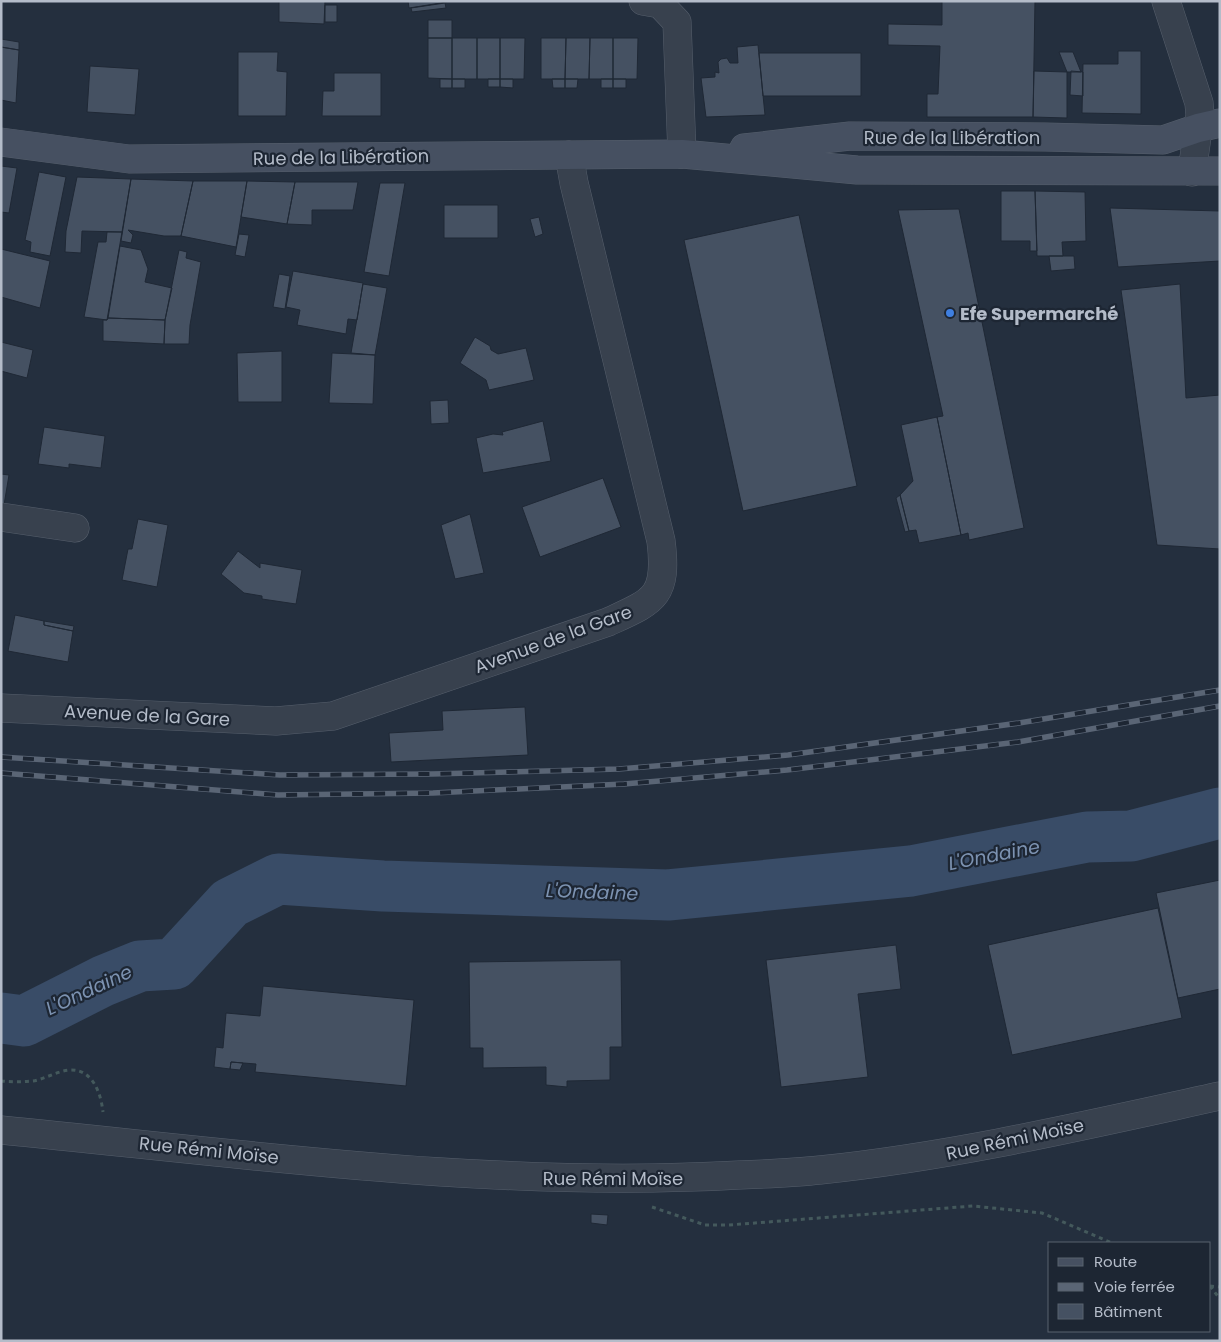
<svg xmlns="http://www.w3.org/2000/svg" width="1221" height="1342" font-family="Poppins,sans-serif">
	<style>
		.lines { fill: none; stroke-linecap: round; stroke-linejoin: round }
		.river { stroke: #394c67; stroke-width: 51 }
		.building { fill: #455162; stroke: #1f2835 }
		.minor-casing { stroke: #565f6c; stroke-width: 29 }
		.tertiary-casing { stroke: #565f6c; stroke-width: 29 }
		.secondary-casing { stroke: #565f6c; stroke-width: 29 }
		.path { stroke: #44595c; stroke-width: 3; stroke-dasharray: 4 4; stroke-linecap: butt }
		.minor { stroke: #38414e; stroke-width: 28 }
		.tertiary { stroke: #38414e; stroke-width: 28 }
		.secondary { stroke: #465061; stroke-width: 28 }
		.rail-casing { stroke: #5a6575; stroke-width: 5.5 }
		.rail { stroke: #1d2633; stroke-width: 4; stroke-dasharray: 11; stroke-linecap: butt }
		.shop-dot { fill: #3f7fe0; stroke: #1d2633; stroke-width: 2 }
		.labels { text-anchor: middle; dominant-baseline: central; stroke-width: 4.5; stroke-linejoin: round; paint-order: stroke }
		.street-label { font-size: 18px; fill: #b4bcc9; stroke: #1d2633 }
		.poi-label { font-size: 18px; font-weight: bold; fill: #b4bcc9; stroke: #1d2633; text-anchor: start }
		.water-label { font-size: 19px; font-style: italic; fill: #7c92b1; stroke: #1d2633 }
	</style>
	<rect width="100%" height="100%" fill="#242f3e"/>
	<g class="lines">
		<path class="river" d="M1,1018L24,1021L103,981L140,966L174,964L230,903L278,879L383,886L668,895L911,871L1087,837L1131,836L1220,813"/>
	</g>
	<path class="building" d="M279,1H325L324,24L279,22Z
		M408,1H447V2L409,8Z
		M942,1H1035L1033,117H927V94H938L940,46L888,45V24L942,25Z
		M445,3L446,8L412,12L411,8Z
		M325,5H337V22H325Z
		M428,20H452V38H428Z
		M428,38H452V79L428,78Z
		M452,38H477V79H452Z
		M477,38H500V79H477Z
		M500,38H525L524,79H500Z
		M541,38H566L565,79H541Z
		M566,38H590L589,79H565Z
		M590,38H613V79H589Z
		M613,38H638L637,79H613Z
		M1,39L19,42V50L1,47Z
		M758,45L765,115L706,117L701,78L715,77V72L719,73L718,62L721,59L727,58L730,63H738L737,47Z
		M1,47L19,50L16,103L1,100Z
		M1118,51H1141V114L1082,113L1083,64H1118Z
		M238,52H278L277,71L287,72L286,116H238Z
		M1059,52H1073L1081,72H1067Z
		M759,53H861V96H763Z
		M90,66L139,69L135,115L87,112Z
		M1034,71L1067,72V118L1033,117Z
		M1071,71L1083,72V96L1070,95Z
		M334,73H381V116H322L323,91H334Z
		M440,79H452V88H440Z
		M452,79H465V88H452Z
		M488,79H500V87H488Z
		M500,79H513V88L500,87Z
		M552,79H565V88H553Z
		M565,79H578L577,88H565Z
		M601,79H613V88H601Z
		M613,79H626V88H613Z
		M1,166L17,168L9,213L1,212Z
		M39,172L66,177L50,256L30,252L31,242L25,240Z
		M77,177L131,179L122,232L82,231L81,253L65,252L66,231Z
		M131,179L193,181L181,236H164L128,230L133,235L131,243L121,241Z
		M193,181H247L236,247L181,236Z
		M247,181L295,182L287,224L241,217Z
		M295,182H358L353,210H312V225L287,224Z
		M380,183H405L389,276L364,272Z
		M1001,191H1035L1037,251H1030V241H1001Z
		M1035,191L1085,192L1086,241L1062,242L1063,256H1037Z
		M444,205H498V238H444Z
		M1110,208L1220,211V261L1118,267Z
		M959,209L1024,528L969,540L968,533L961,535L937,417L943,416L898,210Z
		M799,215L857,486L743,511L684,240Z
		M539,217L543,234L535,237L530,219Z
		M107,232H122L107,320L84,317L98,242H106Z
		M239,234L249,235L245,257L235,255Z
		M120,246L141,250L148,269L145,282L172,288L165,320L108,318Z
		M1,249L50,261L40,308L1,297Z
		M179,250L187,252L186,258L201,262L190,325L189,344H164L165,320Z
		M1049,256H1074L1075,269L1051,271Z
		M293,271L363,283L357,320L348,319L346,334L297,325L300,310L286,307Z
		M279,274L290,276L285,309L273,307Z
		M363,284L387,288L375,355L351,353Z
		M1180,284L1186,398L1220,395V549L1157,545L1121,290Z
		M108,318L165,320L164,344L103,341V320H107Z
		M475,337L490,346L491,350L498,354L526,348L534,380L489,390L486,380L460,363Z
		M1,342L33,350L27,378L1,371Z
		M282,351V402H238L237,353Z
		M332,353L375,355L373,404L329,403Z
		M448,400L449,423L431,424L430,401Z
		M937,417L961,535L919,543L916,530L909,531L900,495L913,481L901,425Z
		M543,421L551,461L483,473L476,438L493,434L503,435L502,432Z
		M44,427L105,436L101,468L69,464V468L38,464Z
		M1,474L9,475L4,505H1Z
		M603,478L621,527L540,557L522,507Z
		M900,495L909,531L905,532L896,498Z
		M470,514L484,573L455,579L441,525Z
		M138,519L168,525L157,587L122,580L128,549H132Z
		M238,551L260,568V563L302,570L296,604L262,599V596L244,593L221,574Z
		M15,615L44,621V625L73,631L68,662L8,651Z
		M44,621L74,626L73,631L44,625Z
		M525,707L528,755L391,762L389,733L443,730L442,711Z
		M1220,880V989L1178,998L1156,893Z
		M1158,908L1182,1018L1012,1055L988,945Z
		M896,945L901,989L858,994L868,1077L781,1087L766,960Z
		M621,960L622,1047H610V1080L567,1081V1087L546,1085V1067L483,1068V1048H470L469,962Z
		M263,986L414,1000L406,1086L255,1072L256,1064L231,1062L230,1069L214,1067L216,1047L223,1048L226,1013L260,1016Z
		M231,1062L243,1063L240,1070L230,1069Z
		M591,1214L608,1215L607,1225L591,1223Z"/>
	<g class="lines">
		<g class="minor-casing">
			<path id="minor" d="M643,1L660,4L677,22L682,154
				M1166,1L1199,103L1200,115L1192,172
				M1,517L75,528
				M1,1130C247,1154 493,1189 739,1175C766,1174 793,1173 820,1170C955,1156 1087,1125 1220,1096"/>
		</g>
		<g class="tertiary-casing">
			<path id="tertiary" d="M1,708L276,721L333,716L608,622C654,601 668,597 661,541L574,183L569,155"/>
		</g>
		<g class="secondary-casing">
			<path id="secondary" d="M1,142L129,159L682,154L857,170L1220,171
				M744,148L850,136L1045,137L1163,140L1198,128L1220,123"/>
		</g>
		<path class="path" d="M1,1081C11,1082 22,1082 33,1081C45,1079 57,1071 70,1070C93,1069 101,1094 103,1112
			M652,1207L705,1225H729L973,1206L1042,1213L1112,1243
			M1210,1286L1220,1299
			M1210,1286L1220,1287"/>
		<use href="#minor" class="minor"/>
		<use href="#tertiary" class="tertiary"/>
		<use href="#secondary" class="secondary"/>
		<g class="rail-casing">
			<path id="rail" d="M1,757L280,775L432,774L619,769L788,755L1019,723L1220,690
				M1,773L278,795L433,793L624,784L787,770L1018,742L1220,706"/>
		</g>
		<use href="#rail" class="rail"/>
	</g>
	<circle class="shop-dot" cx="950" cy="313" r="5"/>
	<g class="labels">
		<g class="street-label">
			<text x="952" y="137">Rue de la Libération</text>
			<text transform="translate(341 157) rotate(-1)">Rue de la Libération</text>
			<text transform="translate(553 639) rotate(-20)">Avenue de la Gare</text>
			<text transform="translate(147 715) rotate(3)">Avenue de la Gare</text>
			<text transform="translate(1015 1139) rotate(-12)">Rue Rémi Moïse</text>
			<text transform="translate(209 1150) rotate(6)">Rue Rémi Moïse</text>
			<text x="613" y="1178">Rue Rémi Moïse</text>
		</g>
		<g class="poi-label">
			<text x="960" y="313">Efe Supermarché</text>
		</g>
		<g class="water-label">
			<text transform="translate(994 855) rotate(-11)">L'Ondaine</text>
			<text transform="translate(592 892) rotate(2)">L'Ondaine</text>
			<text transform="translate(89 990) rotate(-25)">L'Ondaine</text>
		</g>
	</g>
	<rect width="1221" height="1342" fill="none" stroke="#b4bcc9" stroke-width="5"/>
	<rect x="1048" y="1242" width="162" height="90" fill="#1d2633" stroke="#59626f"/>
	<rect x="1058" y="1258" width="25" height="8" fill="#465061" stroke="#59626f"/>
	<text x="1094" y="1267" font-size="15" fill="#b4bcc9">Route</text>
	<rect x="1058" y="1283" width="25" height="8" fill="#5a6575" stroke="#59626f"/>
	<text x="1094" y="1292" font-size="15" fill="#b4bcc9">Voie ferrée</text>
	<rect x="1058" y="1304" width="25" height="15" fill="#455162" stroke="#59626f"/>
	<text x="1094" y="1317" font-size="15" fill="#b4bcc9">Bâtiment</text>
</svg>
